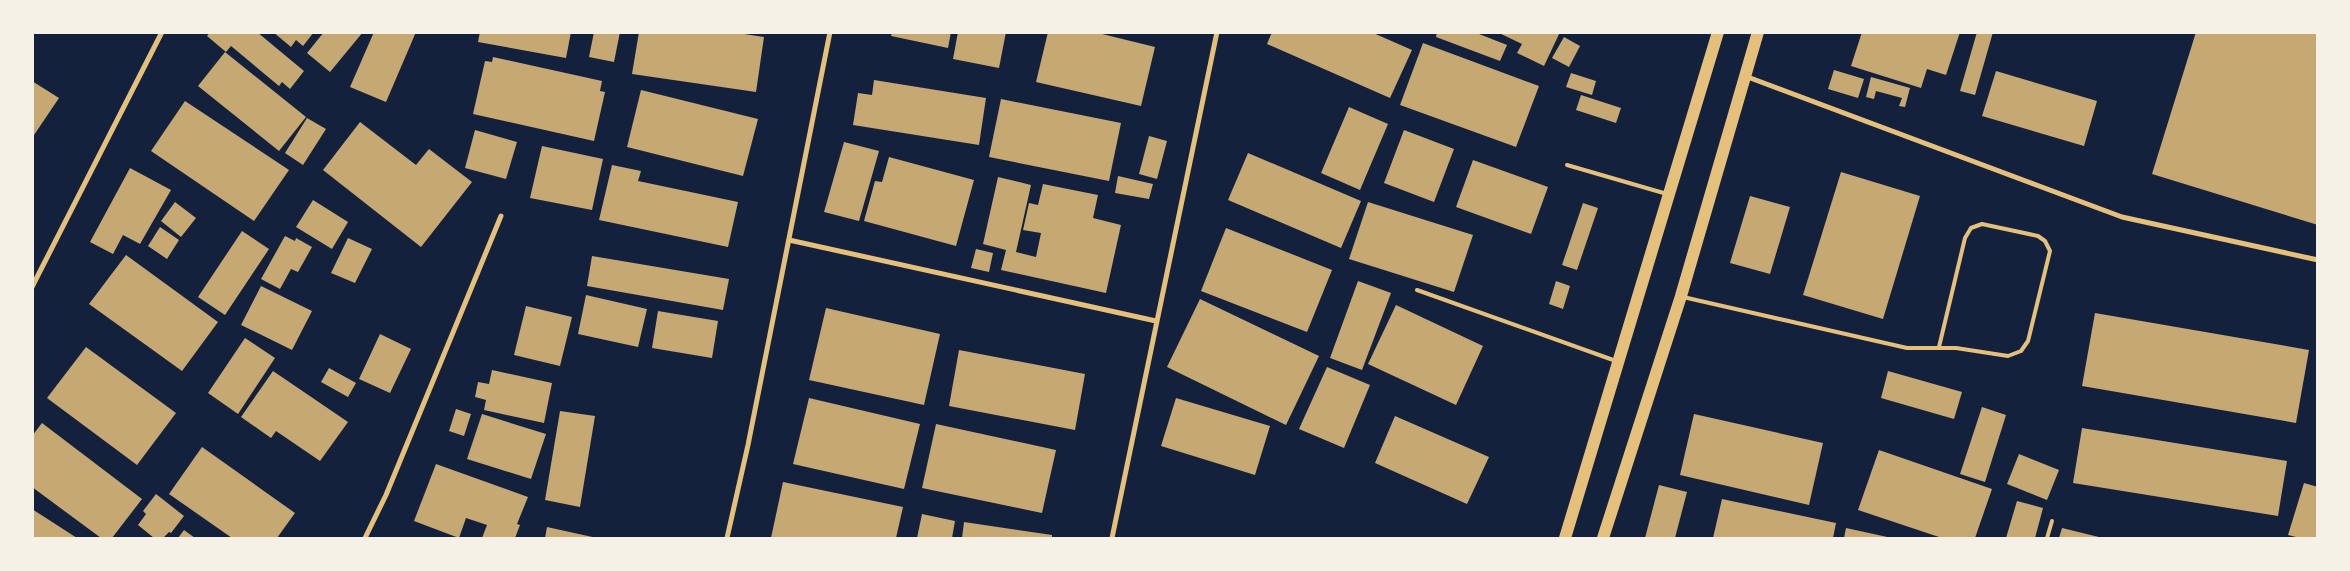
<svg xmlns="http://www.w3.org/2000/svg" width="2350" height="571" font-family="'Nunito Sans',sans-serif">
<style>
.building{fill:#c6a872}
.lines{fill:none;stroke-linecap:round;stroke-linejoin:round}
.service{stroke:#e5c07b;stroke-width:4}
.minor{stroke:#e5c07b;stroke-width:5}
.primary{stroke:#e5c07b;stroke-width:12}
</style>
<rect width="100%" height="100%" fill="#14213d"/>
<g class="building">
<polygon points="210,32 257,32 304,71 290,89 282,82 279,86 231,46 226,52 207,36"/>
<polygon points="273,32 314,32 303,46 296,40 291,47"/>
<polygon points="324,32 363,32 330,72 307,53"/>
<polygon points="374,32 416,32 386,102 350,87"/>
<polygon points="480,32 571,32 566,58 478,42"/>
<polygon points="594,32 620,32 614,62 589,57"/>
<polygon points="639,32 731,32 764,37 756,92 632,74"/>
<polygon points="892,32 951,32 948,48 891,36"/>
<polygon points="958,32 1006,32 999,68 953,59"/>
<polygon points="1048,32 1094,32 1155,47 1141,106 1036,82"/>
<polygon points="1272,32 1371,32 1412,50 1390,98 1267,44"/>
<polygon points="1437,32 1474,32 1507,45 1500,61 1436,37"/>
<polygon points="1497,32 1560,32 1544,66 1517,53 1522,44"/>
<polygon points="1862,32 1960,32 1946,75 1927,69 1921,88 1851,66"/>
<polygon points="1977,32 1993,32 1975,95 1960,91"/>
<polygon points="2196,32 2318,32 2318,225 2152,174"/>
<polygon points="1564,37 1580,46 1569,67 1552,58"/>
<polygon points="1423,43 1539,86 1516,147 1400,105"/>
<polygon points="225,52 306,117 279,151 198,86"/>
<polygon points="493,57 602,81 600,91 605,92 594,141 473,114 485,61 492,62"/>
<polygon points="1834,70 1864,79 1858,98 1828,89"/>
<polygon points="1996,71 2097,101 2084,146 1982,116"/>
<polygon points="1571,73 1596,81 1592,95 1566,87"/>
<polygon points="1871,77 1910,88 1905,107 1899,106 1902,98 1876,91 1874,99 1866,97"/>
<polygon points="874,80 986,98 979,145 853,125 858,93 872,95"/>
<polygon points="32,81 59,98 32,138"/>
<polygon points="641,90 758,119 743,176 627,147"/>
<polygon points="1581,95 1621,108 1616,123 1576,110"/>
<polygon points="1001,99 1121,123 1109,181 989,157"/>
<polygon points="185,101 289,170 254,221 151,151"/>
<polygon points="1349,107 1388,124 1360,190 1321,173"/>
<polygon points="307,118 326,129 303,165 285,153"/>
<polygon points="360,122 416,165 429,149 472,182 421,247 323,170"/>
<polygon points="475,130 517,142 506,179 465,168"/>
<polygon points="1404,130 1454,149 1434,202 1384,183"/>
<polygon points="1149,136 1167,141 1157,179 1139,174"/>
<polygon points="844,142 879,151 859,221 824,212"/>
<polygon points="542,146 603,159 592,210 530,198"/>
<polygon points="1248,153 1361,201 1341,248 1228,200"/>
<polygon points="889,157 974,180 956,246 864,221 875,181 882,182"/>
<polygon points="1473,160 1548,187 1531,234 1456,207"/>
<polygon points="612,165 641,171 638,181 738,202 728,247 599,220"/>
<polygon points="130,168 171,190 140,244 123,235 113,254 90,242"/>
<polygon points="1841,172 1920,196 1883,319 1803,295"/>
<polygon points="1118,176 1153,184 1149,199 1115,193"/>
<polygon points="998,177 1031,185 1016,252 1036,257 1041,233 1023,230 1029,203 1038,205 1043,184 1098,195 1093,218 1121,225 1106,293 1001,270 1006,250 983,244"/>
<polygon points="1750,196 1790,207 1770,274 1730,263"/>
<polygon points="313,200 348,222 332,249 296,227"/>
<polygon points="175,202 196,218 181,237 161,221"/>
<polygon points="1368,202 1473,235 1454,292 1349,259"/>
<polygon points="1583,203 1598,208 1577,270 1562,265"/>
<polygon points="160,227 179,240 167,259 148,246"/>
<polygon points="1226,228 1332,270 1307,332 1201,291"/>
<polygon points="242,231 269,249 225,315 198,297"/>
<polygon points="285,236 295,241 296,238 312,247 298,272 291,269 280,289 261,279"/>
<polygon points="348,238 372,249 355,283 331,273"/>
<polygon points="976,249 993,253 989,272 971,268"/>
<polygon points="126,255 218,322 182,371 89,304"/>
<polygon points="592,256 729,279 723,310 587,286"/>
<polygon points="1358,281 1391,293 1362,370 1330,358"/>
<polygon points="1556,281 1570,286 1563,309 1549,304"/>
<polygon points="261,286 312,311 292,350 241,325"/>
<polygon points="586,295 647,309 638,347 578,334"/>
<polygon points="1200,299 1319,356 1286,425 1167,367"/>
<polygon points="1396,305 1483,346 1456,405 1368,364"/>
<polygon points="526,306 572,317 560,366 514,355"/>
<polygon points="826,308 940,334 924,405 809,380"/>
<polygon points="658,311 718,321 712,358 652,348"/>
<polygon points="2095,313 2309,350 2296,423 2082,386"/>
<polygon points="380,334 411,349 390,393 359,379"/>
<polygon points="245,338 275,358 238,414 208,393"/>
<polygon points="86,347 176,413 137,465 47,398"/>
<polygon points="959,350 1085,374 1075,430 949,406"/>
<polygon points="1327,367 1370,385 1344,448 1299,429"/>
<polygon points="329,368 356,383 348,397 321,382"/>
<polygon points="492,370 552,383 544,423 484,410 486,400 475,397 478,382 489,384"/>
<polygon points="273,371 348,422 320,461 276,431 271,438 241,417"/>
<polygon points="1888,371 1962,392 1954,419 1881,398"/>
<polygon points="809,398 920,424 904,489 793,464"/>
<polygon points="1176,398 1270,426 1255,475 1161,446"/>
<polygon points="1982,407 2006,415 1985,482 1960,474"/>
<polygon points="456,409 471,414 464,436 449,431"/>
<polygon points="560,411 595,416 580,507 545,500"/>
<polygon points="482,414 546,434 531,479 467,459"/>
<polygon points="1694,414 1823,443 1809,505 1680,475"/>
<polygon points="1395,416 1489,457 1467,504 1375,463"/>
<polygon points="42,423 142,499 112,538 101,538 32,487 32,436"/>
<polygon points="936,424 1056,450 1042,513 922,488"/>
<polygon points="2082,428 2287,461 2278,516 2073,483"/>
<polygon points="202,447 295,513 277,538 232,538 169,494"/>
<polygon points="1879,450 1992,489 1975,538 1942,538 1858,510"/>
<polygon points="2019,454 2059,470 2047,500 2007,484"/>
<polygon points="436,464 528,497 517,524 520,525 515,538 482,538 487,525 466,518 459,538 414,521"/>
<polygon points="783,482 903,507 896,538 771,538"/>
<polygon points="2304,483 2318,487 2318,538 2300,538 2288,535"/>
<polygon points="1659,485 1687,492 1675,538 1645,538"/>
<polygon points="156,494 184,516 171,533 169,532 163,538 154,538 138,525 146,514 143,511"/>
<polygon points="1722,499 1836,523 1833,538 1713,538"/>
<polygon points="2017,501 2043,508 2035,538 2006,538"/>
<polygon points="32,509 77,538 32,538"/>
<polygon points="922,514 955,521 952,538 917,538"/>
<polygon points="964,522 1052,535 1052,538 962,538"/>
<polygon points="547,527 597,538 545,538"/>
<polygon points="1846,528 1892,538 1844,538"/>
<polygon points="2062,528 2103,538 2059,538"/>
<polygon points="184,530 195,538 178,538"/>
</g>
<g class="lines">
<g class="service">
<polyline points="1567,165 1667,194"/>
<polyline points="1417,290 1616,361"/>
<polyline points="1683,297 1907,348 1956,348 2008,356 2021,351 2028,341 2050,251 2045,241 2038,236 1982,224 1971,228 1965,238 1939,347"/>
<polyline points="2047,538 2052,521"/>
</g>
<g class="minor">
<polyline points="1745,76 2122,217 2318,260"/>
<polyline points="789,240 1156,321"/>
<polyline points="32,287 162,32"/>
<polyline points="365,538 386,495 501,216"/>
<polyline points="727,538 748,445 830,32"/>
<polyline points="1112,538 1217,32"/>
</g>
<g class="primary">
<polyline points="1565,538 1718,32"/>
<polyline points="1603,538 1681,296 1758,32"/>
</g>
</g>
<rect width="2350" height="571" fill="none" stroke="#f6f1e7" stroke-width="68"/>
</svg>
